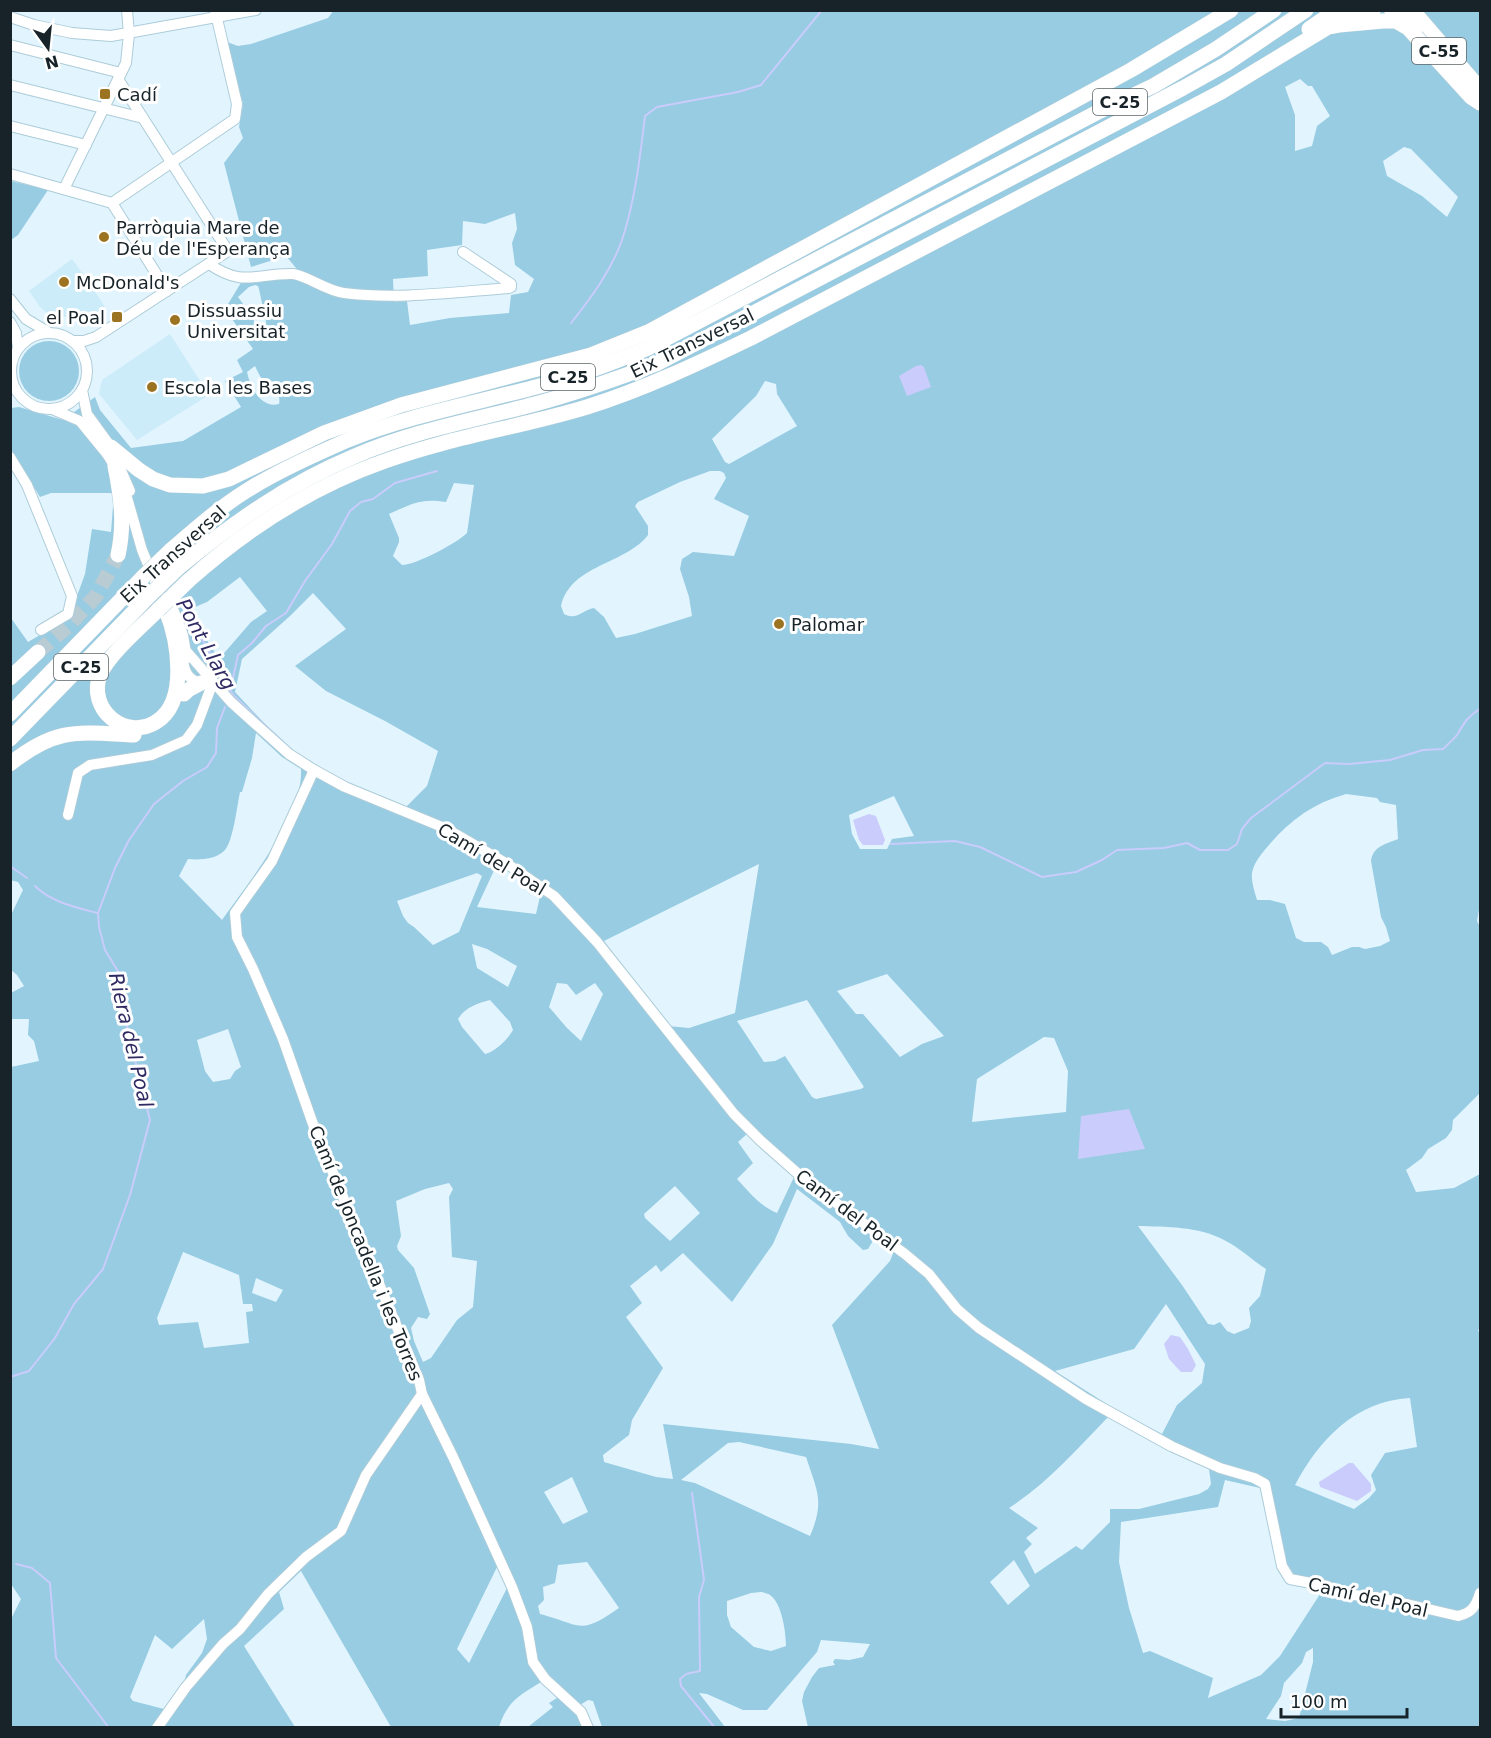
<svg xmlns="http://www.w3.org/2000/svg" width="1491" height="1738" font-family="'DejaVu Sans',sans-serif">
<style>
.built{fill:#ccecfa}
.green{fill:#97cce3;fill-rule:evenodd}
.water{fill:#caccfb}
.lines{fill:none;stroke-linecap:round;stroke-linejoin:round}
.stream{stroke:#caccfb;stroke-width:2}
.highway-tunnel{stroke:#b9cbd3;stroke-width:15;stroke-dasharray:15 8;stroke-linecap:butt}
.minor-casing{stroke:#acccd9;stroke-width:12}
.major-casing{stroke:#acccd9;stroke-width:15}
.highway-casing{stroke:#acccd9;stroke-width:16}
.minor{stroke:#fff;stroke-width:10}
.major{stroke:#fff;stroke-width:14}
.highway{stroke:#fff;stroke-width:15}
.highway-bridge-casing{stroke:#acccd9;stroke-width:16;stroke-linecap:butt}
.highway-bridge{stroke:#fff;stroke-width:15}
.poi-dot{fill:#9c7421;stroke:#fff;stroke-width:2}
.labels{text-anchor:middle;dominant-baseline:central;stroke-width:6;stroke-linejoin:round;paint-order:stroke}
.shield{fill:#fff;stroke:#5d6568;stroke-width:1.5}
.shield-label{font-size:16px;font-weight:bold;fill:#172328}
.poi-label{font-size:18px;fill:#172328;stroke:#fff;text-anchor:start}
.street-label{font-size:18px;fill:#172328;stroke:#fff}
.water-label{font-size:20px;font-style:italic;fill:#2f2b62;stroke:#fff}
</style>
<rect width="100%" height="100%" fill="#e2f5fe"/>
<g class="built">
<polygon points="72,259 90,284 107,310 80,320 47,313 40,307 29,291"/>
<polygon points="170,334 209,395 137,440 99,394 102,380"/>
</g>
<g class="green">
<path d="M334 10 1480 11V904L1477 921 1480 927V1093L1453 1120 1452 1130 1446 1138 1428 1149 1422 1158 1406 1170 1416 1192 1454 1188 1480 1174V1328L1478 1330 1480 1336V1727H808L802 1701 804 1692 812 1677 819 1668 835 1665 833 1662 835 1659 849 1660 863 1657 870 1644 821 1640 817 1652 767 1710H743L707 1694 699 1693 725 1727H602L593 1701 588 1700 580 1705 593 1727H528L553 1707 549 1703 557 1698 543 1681C521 1694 507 1701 499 1727H391L301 1571 279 1592 284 1609 244 1646 295 1727H11V1619L21 1599 11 1584V1067L39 1061 34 1041 28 1035 29 1019H11V993L24 986 17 975 10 969 11 915 23 890 18 882 10 880 11 618 28 642 69 618 85 574 92 529 111 532 114 493H51L40 497 11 449V408L19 407 63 420 95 397 100 410 131 448 183 441 241 407 225 381 243 372 237 360 253 349 225 309 242 281 294 276 296 268 286 256 251 267 224 163 243 138 239 127 243 104 227 42 238 46 251 44 328 18ZM1300 79 1308 86H1312L1330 116 1317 126 1312 146 1295 151V115L1285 87ZM1404 147 1411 149 1458 197 1447 217 1422 196 1387 176 1383 161ZM515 213 517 229 512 243 515 265 534 279 528 292 511 295 509 313 450 318 410 325 407 301 394 302 393 279 428 276 427 250 462 245 463 221 485 224ZM255 285 258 286 259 289 266 322 265 333 260 336 252 316 238 297 249 287ZM255 366C257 370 259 375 262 379 270 387 282 392 279 404 261 409 250 387 247 372ZM765 381 776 384 777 394 797 426 729 464 725 462 712 439 756 396ZM710 471H720L724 473 726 478 714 499 749 516 734 556 693 552 682 559 680 569 689 597 692 616 635 634 616 638 604 617 594 608C582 610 577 621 564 614L561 606C571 564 625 565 648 535V526L635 506 638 502 680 482ZM454 483 474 485 467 533C457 543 416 565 402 565L393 556 399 542V538L389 514C412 504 420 498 446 502ZM240 577 267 611 251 622 219 659 188 610 207 602ZM313 593 346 629 295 666 326 691 385 721 438 751 427 786 405 808 332 777 293 750 265 724 235 692 242 659 290 616ZM256 733 282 757 301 769C304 815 248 883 222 920L179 876 188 859C199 860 214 860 224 851 233 843 237 806 240 792H242L252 758ZM1346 794 1377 798 1380 802 1396 805 1398 839C1386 844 1373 846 1371 861L1381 917 1386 927 1390 941 1380 946 1365 949 1359 947H1352L1332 955 1328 947 1321 942H1304L1296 938 1285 904 1270 900H1257C1255 892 1251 882 1252 873 1254 862 1262 853 1269 845 1290 820 1314 803 1346 794ZM894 796 914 836 892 839 887 849H860L852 834 849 815ZM497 864 541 892 536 914 477 907ZM759 864 735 1013 689 1028 668 1026 604 941ZM477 873 482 876 459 932 433 945 414 927 408 923 403 916 397 901ZM472 944 487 949 517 966 508 987 477 968ZM887 974 944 1036 922 1044 900 1057 863 1014H856L837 991ZM557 983 567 984 576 995 595 983 603 994 581 1041 567 1028 549 1007ZM490 1000 510 1022 513 1030C508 1039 496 1051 485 1054L462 1027 458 1019C464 1008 478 1003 490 1000ZM807 1000 864 1087 861 1089 816 1099 812 1097 785 1056 775 1061 764 1062 737 1021ZM228 1029 241 1067 235 1071 230 1079 213 1082 205 1071 197 1040ZM1044 1037 1054 1038 1068 1071 1066 1112 972 1122 977 1079ZM748 1133 794 1177 777 1213C760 1206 749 1192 737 1179L753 1163 738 1142ZM449 1183 453 1189 449 1197 452 1257 477 1261 473 1307 457 1320 431 1358 423 1362 414 1341 411 1328 418 1317 427 1319 430 1314 414 1268 398 1250 397 1246 401 1236 396 1201 425 1189ZM675 1186 700 1213 670 1241 645 1218 644 1214ZM797 1189 840 1222 848 1236 863 1250 868 1249 874 1239 894 1251 890 1261 832 1325 879 1449 851 1444 663 1424 673 1479 656 1477 604 1462 603 1455 629 1435 632 1420 663 1368 626 1317 642 1303 630 1286 656 1265 661 1272 683 1253 732 1302 773 1244ZM1138 1226C1166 1227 1198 1226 1224 1240 1239 1247 1252 1260 1266 1269L1260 1296 1249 1308 1251 1321 1249 1328 1234 1334 1227 1331 1220 1322 1214 1325 1208 1324 1182 1285ZM183 1252 239 1275 243 1304H252L253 1311 246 1312 249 1343 204 1348 198 1322 159 1325 157 1318ZM256 1278 283 1290 276 1302 252 1293ZM1166 1304 1205 1364 1202 1383 1177 1405 1162 1434 1113 1408 1055 1371 1134 1349ZM1410 1398 1417 1447 1385 1453 1371 1475 1376 1490 1369 1498 1354 1509 1295 1485C1319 1440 1355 1401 1410 1398ZM1109 1416 1209 1469 1211 1484 1208 1489 1199 1494 1139 1509H1110V1522L1082 1550 1076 1546 1035 1574 1024 1552 1032 1544 1026 1538 1038 1528 1009 1508C1048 1483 1077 1449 1109 1416ZM739 1442 806 1457C817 1491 825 1501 810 1536L695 1483 681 1480 728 1443ZM572 1477 588 1512 563 1524 544 1492ZM1225 1480 1260 1488 1276 1559 1287 1584 1322 1591 1280 1656 1261 1675 1208 1698 1213 1678 1150 1651 1143 1653 1129 1608 1119 1562 1121 1522 1218 1507ZM1014 1560 1030 1586 1008 1605 990 1582ZM587 1562 619 1608C579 1636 582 1625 540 1614L538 1606 544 1600 543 1587 555 1583 558 1565ZM497 1567 507 1588 469 1663 457 1649ZM761 1592C762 1592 770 1594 770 1595 782 1603 786 1633 786 1646L771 1651 754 1647 731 1627 727 1615V1601L751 1593ZM204 1619 207 1639 202 1653 186 1675 184 1683 164 1709 133 1701 130 1697 155 1635 172 1649ZM1313 1648V1662L1299 1718 1285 1721 1266 1719 1281 1696 1284 1683 1302 1663 1306 1652Z"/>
<polygon points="11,181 48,190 18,235 11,240"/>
<circle cx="49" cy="371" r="30"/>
</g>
<g class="water">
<polygon points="921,365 924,367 931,387 907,396 899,376 916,366"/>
<polygon points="869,814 876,816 885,840 883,845 863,845 859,840 853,820"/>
<polygon points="1129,1109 1145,1149 1078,1159 1081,1116"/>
<polygon points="1171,1335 1180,1337 1188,1349 1196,1365 1192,1372 1181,1372 1169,1359 1164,1344"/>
<polygon points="1349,1463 1353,1463 1371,1484 1371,1491 1357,1501 1320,1487 1319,1482"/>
</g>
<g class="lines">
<g class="stream">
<path d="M571 323C591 298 611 271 622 240 635 201 640 157 645 116L657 107 738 92 761 85 822 10"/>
<polyline points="180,599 233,695 284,743"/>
<polyline points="231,687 238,655 252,643 266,626 286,613 305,581 332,544 350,511 361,502 373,499 395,483 437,471"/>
<path d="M891 844 955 841 980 847 1042 877 1076 872 1102 860 1117 850 1164 848 1187 843 1200 850H1228L1237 844 1242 829 1251 818 1325 763 1349 764 1390 760 1423 750 1443 749C1447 745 1453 740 1457 735 1464 723 1468 716 1480 709"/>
<polyline points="10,866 27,878"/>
<path d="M35 886C51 902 75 907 97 913"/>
<polyline points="10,1377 29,1371 55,1338 74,1304 103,1269 130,1195 150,1120 128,1032 119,973 105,950 99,927 98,913 115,868 129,840 154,804 183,781 207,767 216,753 217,728 225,707"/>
<polyline points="692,1493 704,1580 699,1597 700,1671 686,1674 680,1679 681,1686 715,1728"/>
<polyline points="16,1564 32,1568 50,1583 56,1658 109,1728"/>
</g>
<polyline class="highway-tunnel" points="38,652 69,625 96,596 118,555"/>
<defs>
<g id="minor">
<polyline points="10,17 34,25 72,33 111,36 256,10"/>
<polyline points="10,45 121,73"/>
<polyline points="10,85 143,118"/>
<polyline points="10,126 86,145"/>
<polyline points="10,174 112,203 167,291"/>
<polyline points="64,189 126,63 129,34 127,10"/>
<polyline points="112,203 235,119 237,104 215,10"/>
<path d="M209 264C244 288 256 273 293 274 306 275 326 291 344 293 398 300 454 292 509 288L511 287V284L463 252"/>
<polyline points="10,299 26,319 48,332"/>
<polyline points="10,322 16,333 18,348"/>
<circle cx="49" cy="371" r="38"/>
<polyline points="74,341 84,341 96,337 228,251 118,79"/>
<polyline points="82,390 87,414 111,447 130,491"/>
<polyline points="52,409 80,421 107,454 118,472"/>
<polyline points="10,457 27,485 72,596 68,614 41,630"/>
<polyline points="124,487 142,550 159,591"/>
<polyline points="169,598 183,635 187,658"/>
<path d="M187 652 231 702 289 754 314 770 345 787 447 829 509 865 554 896 597 942 734 1114 761 1141 804 1179 905 1254 929 1274 957 1309 979 1328 1086 1399 1171 1446 1220 1468 1254 1478 1265 1484 1282 1566 1290 1579 1327 1586 1344 1594 1381 1598 1458 1616C1472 1613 1476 1606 1480 1593"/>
<path d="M183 659C184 673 190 683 205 683"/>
<polyline points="314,770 272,861 235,913 237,937 253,969 283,1039 314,1127 419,1380 422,1394 453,1457 512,1587 527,1627 533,1662 545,1679 581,1712 588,1728"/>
<polyline points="68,815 78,773 90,765 152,755 186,740 197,725 210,690 214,684"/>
<polyline points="157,1728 186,1687 223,1644 240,1629 268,1594 306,1557 341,1531 366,1475 422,1394"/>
</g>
<g id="major">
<polyline points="1334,10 1356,14 1374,10"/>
<polyline points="1391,10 1399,13 1416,28"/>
<polyline points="1413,10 1480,88"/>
</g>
<g id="highway">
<polyline points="1309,29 1335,11"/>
<polyline points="111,447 139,470 153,479 170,485 203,486 229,479 324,433 401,405 591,355 648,332 807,246 1131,70 1231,10"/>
<path d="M115 466C121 496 125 524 118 555"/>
<path d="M171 550C195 529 219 508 246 491 278 471 314 455 348 440 407 416 471 404 532 388 572 378 610 364 648 348L1096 113 1153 86 1216 49 1274 10"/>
<path d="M178 568C234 522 288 484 355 456 412 431 475 420 535 404 576 393 616 379 656 364L1183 88 1226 64 1306 10"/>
<path d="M188 581C246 529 311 487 385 461 451 437 521 427 587 407 644 389 697 364 751 338L1221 92 1328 27 1339 25 1383 21H1396L1408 28 1471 97 1480 103"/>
<path d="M158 610C142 626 108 655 100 675 87 709 125 741 156 722 189 702 178 640 166 610"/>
<polyline points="10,678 38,652"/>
<polyline points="184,694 188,690 201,683"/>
<polyline points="10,714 143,577"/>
<polyline points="10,739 151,594"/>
<path d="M10 764C56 727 78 732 134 735"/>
</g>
</defs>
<use href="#minor" class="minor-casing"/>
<use href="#major" class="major-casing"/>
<use href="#highway" class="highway-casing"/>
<use href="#minor" class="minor"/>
<use href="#major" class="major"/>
<use href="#highway" class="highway"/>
<defs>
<g id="highway-bridge">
<polyline points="143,577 171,550"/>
<polyline points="151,594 178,568"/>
<polyline points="158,610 188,581"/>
</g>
</defs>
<use href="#highway-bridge" class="highway-bridge-casing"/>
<use href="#highway-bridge" class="highway-bridge"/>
</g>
<g class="poi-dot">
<rect x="99" y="88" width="12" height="12" rx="3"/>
<circle cx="104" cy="237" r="6"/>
<circle cx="64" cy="282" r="6"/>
<rect x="111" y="311" width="12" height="12" rx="3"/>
<circle cx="175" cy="320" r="6"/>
<circle cx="152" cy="387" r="6"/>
<circle cx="779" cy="624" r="6"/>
</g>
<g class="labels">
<g class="shield">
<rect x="1412" y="38" width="54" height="26" rx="4.5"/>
<rect x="1093" y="89" width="54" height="26" rx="4.5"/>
<rect x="541" y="364" width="54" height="26" rx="4.5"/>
<rect x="54" y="654" width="54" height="26" rx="4.5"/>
</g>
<g class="shield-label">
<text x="1439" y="51">C-55</text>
<text x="1120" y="102">C-25</text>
<text x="568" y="377">C-25</text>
<text x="81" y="667">C-25</text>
</g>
<g class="poi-label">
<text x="117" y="94">Cadí</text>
<text x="116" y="227">Parròquia Mare de<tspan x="116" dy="21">Déu de l'Esperança</tspan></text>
<text x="76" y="282">McDonald's</text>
<text x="187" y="310">Dissuassiu<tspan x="187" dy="21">Universitat</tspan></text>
<text x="105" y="317" text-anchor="end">el Poal</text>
<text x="164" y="387">Escola les Bases</text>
<text x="791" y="624">Palomar</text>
</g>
<g class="street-label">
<text transform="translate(692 343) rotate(-26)">Eix Transversal</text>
<text transform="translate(173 554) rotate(-42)">Eix Transversal</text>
<text transform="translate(492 859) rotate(31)">Camí del Poal</text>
<text transform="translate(847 1210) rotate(37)">Camí del Poal</text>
<text transform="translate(366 1253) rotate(68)">Camí de Joncadella i les Torres</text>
<text transform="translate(1368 1597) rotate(13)">Camí del Poal</text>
</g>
<g class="water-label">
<text transform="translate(206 644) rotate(61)">Pont Llarg</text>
<text transform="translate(131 1040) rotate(77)">Riera del Poal</text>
</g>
</g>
<rect width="1491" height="1738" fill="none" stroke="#172328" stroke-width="24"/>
<g transform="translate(48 48) rotate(165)" stroke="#ffffff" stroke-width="4.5" paint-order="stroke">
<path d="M0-4.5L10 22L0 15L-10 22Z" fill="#172328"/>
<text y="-9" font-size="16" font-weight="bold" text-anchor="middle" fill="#172328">N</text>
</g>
<path d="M1281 1708v9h126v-9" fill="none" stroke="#172328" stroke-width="3"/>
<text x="1290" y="1708" font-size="18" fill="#172328" stroke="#ffffff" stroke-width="4.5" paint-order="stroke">100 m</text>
</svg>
